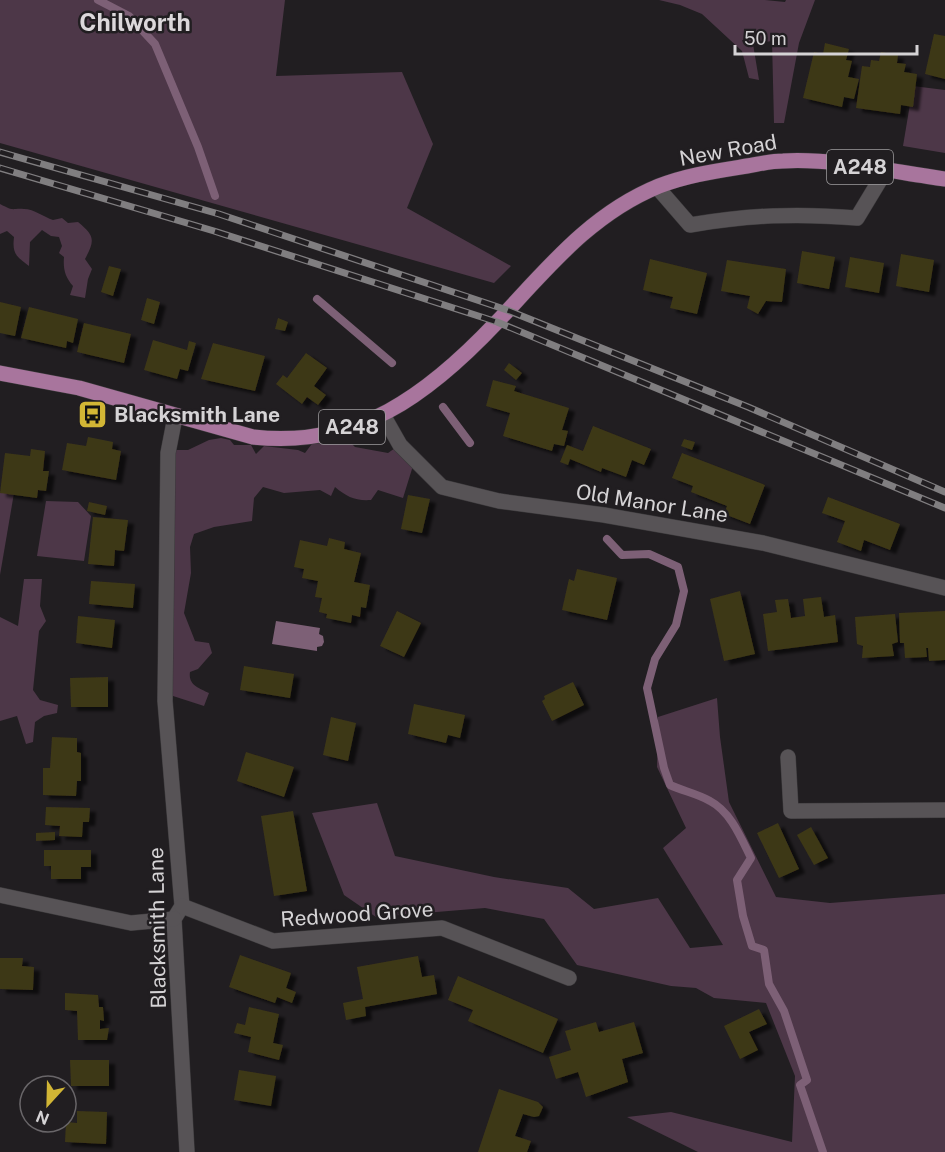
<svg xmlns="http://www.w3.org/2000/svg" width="945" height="1152" font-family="'Public Sans',sans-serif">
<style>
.green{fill:#4d3748}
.water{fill:#7d6076}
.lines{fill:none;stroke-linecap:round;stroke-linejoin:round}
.stream{stroke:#7d6076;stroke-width:8}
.building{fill:#3e3717;filter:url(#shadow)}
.minor-casing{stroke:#3b393b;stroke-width:16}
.major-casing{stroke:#3b393b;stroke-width:16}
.minor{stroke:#575356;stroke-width:15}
.major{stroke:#a8759d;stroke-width:15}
.rail-casing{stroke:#807e80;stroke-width:7}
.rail{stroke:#211e21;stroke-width:4.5;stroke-dasharray:14;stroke-linecap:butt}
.labels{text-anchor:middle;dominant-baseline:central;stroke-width:5;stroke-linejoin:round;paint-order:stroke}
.shield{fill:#211e21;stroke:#9f9d9f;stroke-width:1.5}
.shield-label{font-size:20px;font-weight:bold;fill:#d5d3d5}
.street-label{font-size:21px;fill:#d5d3d5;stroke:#211e21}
.poi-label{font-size:21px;font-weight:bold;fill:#d5d3d5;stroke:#211e21;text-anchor:start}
.quarter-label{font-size:24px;font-weight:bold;fill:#dcd8db;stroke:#211e21}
</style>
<defs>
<filter id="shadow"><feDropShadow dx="6" dy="4" stdDeviation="1.5" flood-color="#0009"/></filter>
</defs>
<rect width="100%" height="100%" fill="#211e21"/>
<g class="green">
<polygon points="0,0 285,0 276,76 402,72 433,144 407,208 511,266 494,283 0,143"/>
<polygon points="659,0 765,0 785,2 786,0 815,0 799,43 784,123 774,123 772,41 753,44 759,80 749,78 742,51 702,14 680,5"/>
<polygon points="913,86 945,90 945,153 903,146"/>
<path d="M0 204C15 212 11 208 24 209 34 209 44 217 53 220L62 218 68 223 78 222C95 236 95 240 85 259L92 269 88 279 85 298 70 295 73 286C65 277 63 269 64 257L59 253 62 246 59 237 51 236 42 230 30 242 29 266C16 256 12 254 14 237L7 231 0 234Z"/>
<path d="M221 438 230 440 234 445H251L256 454 264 446 298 450 305 453 314 441 337 439 350 442 355 447 388 453 398 446 416 456 403 498 378 490 371 500C355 501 347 497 335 487L331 496 320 490 284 493 263 487 254 498 252 521 214 527 194 534 190 547 191 573 184 613 195 641 209 643 212 653 198 669 190 672C188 685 199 688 209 693L204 706 173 696 162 652 175 475V450H188L209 440Z"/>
<polygon points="0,493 14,493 0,575"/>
<polygon points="46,501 78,502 91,516 84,561 37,556"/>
<polygon points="24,579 42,579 40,606 46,621 39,631 33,690 40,700 58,705 57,713 44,716 35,722 33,742 26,744 17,716 0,721 0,617 18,626"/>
<polygon points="717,698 720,737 729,802 776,897 830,903 945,894 945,1152 698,1152 627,1117 671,1112 792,1142 795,1076 766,1003 714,998 696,988 671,986 577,965 544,919 485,908 376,917 344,895 312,813 377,803 395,856 494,877 568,888 594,909 658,898 690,948 723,945 663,848 686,828 657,767 658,717"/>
</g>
<polygon class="water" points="276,621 320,628 319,634 323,636 324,642 322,646 317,647 317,651 272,644"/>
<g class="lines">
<g class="stream">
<polyline points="98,0 129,16 155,44 198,147 215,196"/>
<polyline points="317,299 392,363"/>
<polyline points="443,407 470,443"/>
<path d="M607 539 622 555 649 554 678 567 684 591 676 625 655 659 647 688 664 768 670 785C683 791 698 794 710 801 731 812 741 838 751 858L737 880 743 916 752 946 764 950 769 984 784 1011 807 1080 800 1085 823 1152"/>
</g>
</g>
<g class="building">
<polygon points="934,34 945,36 945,79 925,74"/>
<polygon points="825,43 849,49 846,60 852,61 848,77 859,79 854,99 844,97 842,107 803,98 814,52 823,54"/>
<polygon points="881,52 898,55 897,63 906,64 904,72 917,74 913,107 901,105 900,114 856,108 862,66 870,67 871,60 879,61"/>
<polygon points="802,251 835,257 829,289 797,283"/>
<polygon points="901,254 934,260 929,292 896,286"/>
<polygon points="850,257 884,263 879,293 845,287"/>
<polygon points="650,259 707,273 697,314 670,308 673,297 643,290"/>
<polygon points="727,260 786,269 782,302 766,301 758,314 747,308 750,296 721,291"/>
<polygon points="109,266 121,269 113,296 101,292"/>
<polygon points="147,298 160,302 154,324 141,320"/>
<polygon points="0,302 21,307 15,336 0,333"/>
<polygon points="29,307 78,319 73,343 67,341 66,348 21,338"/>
<polygon points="278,318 288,322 285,331 275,329"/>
<polygon points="84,323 131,334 124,363 77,352"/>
<polygon points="153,340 187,350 189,341 196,343 188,371 180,369 177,379 144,370"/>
<polygon points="213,343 265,356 255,391 201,379"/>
<polygon points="306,353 327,368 314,386 326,395 318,405 307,397 302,404 276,384 283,375 287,378"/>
<polygon points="509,363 522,373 516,380 504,370"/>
<polygon points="493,380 516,386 514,391 569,408 562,430 568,431 564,446 554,444 552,451 503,436 510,413 486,406"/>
<polygon points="593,426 651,449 644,465 632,460 626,477 602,468 601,472 570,459 568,465 560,462 567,445 583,451"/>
<polygon points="88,437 113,442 112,449 121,451 116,480 62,470 67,443 86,446"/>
<polygon points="684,439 695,442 692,450 681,446"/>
<polygon points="31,449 45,451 43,471 49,471 46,491 38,490 37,498 0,493 5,453 30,456"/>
<polygon points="682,453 765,485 750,524 724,514 727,506 691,492 693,486 672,478"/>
<polygon points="408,495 430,499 422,533 401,529"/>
<polygon points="828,497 900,524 890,550 864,540 861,551 837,542 845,521 822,513"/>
<polygon points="89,502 107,506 105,515 87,511"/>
<polygon points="93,517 128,520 124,551 115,550 114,566 88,564"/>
<polygon points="329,538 345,542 344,549 361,553 354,582 370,585 366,608 361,607 360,617 352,615 351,623 326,618 327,614 319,612 322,598 315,597 318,581 302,578 304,569 294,567 300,540 327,546"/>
<polygon points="577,569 617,578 607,620 562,610 569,579 574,581"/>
<polygon points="91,581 135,584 133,608 89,604"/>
<polygon points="740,591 755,654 724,661 710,599"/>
<polygon points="821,597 824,617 835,615 838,642 768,651 763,614 777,612 775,600 788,599 791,618 805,616 803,599"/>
<polygon points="397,611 421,623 404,657 380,646"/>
<polygon points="945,611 945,660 929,661 928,648 926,648 927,657 905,658 904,643 900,643 899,613"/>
<polygon points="895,614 898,642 892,644 894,656 862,658 863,646 857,644 855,617"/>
<polygon points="78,616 115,620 112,648 76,643"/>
<polygon points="244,666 294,674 290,698 240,690"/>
<polygon points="108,677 108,707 71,707 70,678"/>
<polygon points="573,682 584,705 552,721 542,701 545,699 544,696"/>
<polygon points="414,704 465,715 460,738 448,735 446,743 408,734"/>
<polygon points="331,717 356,723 348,761 323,755"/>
<polygon points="52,737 77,738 77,752 81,753 81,781 77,781 76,796 43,795 43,768 50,768"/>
<polygon points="246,752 294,767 284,797 237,781"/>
<polygon points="46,807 90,808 89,822 83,822 82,837 59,836 60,826 45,825"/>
<polygon points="293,811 307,891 274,896 261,816"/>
<polygon points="778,823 799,869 779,878 757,833"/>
<polygon points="811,827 828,858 814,865 797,835"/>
<polygon points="55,832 55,840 36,841 36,833"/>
<polygon points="44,850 91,850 91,867 81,867 81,879 51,879 51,866 44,866"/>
<polygon points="240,955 291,973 286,988 296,992 292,1003 277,997 275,1003 229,987"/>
<polygon points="418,956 422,977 434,975 437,994 365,1007 366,1016 346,1020 343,1003 363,999 357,967"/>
<polygon points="0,958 23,958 22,966 34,967 33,990 0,989"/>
<polygon points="458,976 558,1019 543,1053 468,1021 473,1010 448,1000"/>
<polygon points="65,993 98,995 99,1007 103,1007 104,1021 100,1020 100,1029 109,1028 107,1040 78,1040 77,1011 65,1010"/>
<polygon points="249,1007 279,1014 273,1043 283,1045 279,1060 248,1052 251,1037 234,1033 237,1023 245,1025"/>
<polygon points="759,1009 767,1024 749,1032 758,1050 740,1059 724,1026"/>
<polygon points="596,1022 599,1032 634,1022 643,1053 622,1059 628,1082 586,1097 578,1072 556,1079 549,1057 571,1050 565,1031"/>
<polygon points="70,1060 109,1060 109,1086 71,1086"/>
<polygon points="239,1070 276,1076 271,1106 234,1100"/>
<polygon points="499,1089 538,1102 543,1107 539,1116 534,1117 523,1114 515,1136 531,1141 527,1152 478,1152"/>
<polygon points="77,1111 107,1112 106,1144 65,1142 66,1122 77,1123"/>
</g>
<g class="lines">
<defs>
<g id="minor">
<path d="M657 187 690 225C749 215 797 213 857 218L886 170"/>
<polyline points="383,415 400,445 442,487 499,501 604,515 763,543 945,588"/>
<polyline points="175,417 168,453 165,701 182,906 174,919 187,1152"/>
<polyline points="788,757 791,811 945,810"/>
<polyline points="0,895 131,923 174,919"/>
<polyline points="182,906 273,941 442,928 569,978"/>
</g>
<path id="major" d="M0 373 79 388 253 437C357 449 429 394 497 322 546 270 590 214 659 186 687 175 716 171 747 166 759 164 771 161 783 161 834 158 894 172 945 179"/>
</defs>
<use href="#minor" class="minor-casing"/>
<use href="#major" class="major-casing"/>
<use href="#minor" class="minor"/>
<use href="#major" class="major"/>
<defs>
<g id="rail">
<polyline points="0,152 219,214 507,310 748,407 945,492"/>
<polyline points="0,168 214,231 497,322 945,508"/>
</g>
</defs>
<use href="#rail" class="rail-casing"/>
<use href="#rail" class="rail"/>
</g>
<defs>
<symbol id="bus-square" viewBox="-11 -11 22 22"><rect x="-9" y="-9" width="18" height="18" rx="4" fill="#d2b635" stroke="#211e21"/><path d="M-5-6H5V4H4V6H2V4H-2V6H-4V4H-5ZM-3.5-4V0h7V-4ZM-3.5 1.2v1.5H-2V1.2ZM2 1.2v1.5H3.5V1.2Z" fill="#111"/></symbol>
</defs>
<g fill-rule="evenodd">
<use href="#bus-square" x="76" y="398" width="33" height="33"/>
</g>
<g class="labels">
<g class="shield">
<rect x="827" y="150" width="66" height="34" rx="4.5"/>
<rect x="319" y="410" width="66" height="34" rx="4.5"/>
</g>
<g class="shield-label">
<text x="860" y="167">A248</text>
<text x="352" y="427">A248</text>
</g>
<g class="street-label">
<text transform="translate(728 150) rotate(-10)">New Road</text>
<text transform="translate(652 503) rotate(9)">Old Manor Lane</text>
<text transform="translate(357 914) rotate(-4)">Redwood Grove</text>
<text transform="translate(157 928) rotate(-91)">Blacksmith Lane</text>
</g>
<g class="poi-label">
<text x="114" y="414">Blacksmith Lane</text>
</g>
<g class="quarter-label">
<text x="135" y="22">Chilworth</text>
</g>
</g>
<g transform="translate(48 1104) rotate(202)"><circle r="28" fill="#211e21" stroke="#696669" stroke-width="1.5"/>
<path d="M0-4.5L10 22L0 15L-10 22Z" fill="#d2b635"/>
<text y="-9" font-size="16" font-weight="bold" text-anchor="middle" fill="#d5d3d5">N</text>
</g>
<path d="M735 45v9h182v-9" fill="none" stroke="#d5d3d5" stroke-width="3"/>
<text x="744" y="45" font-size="18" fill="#d5d3d5" stroke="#211e21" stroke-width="4.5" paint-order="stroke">50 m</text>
</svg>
